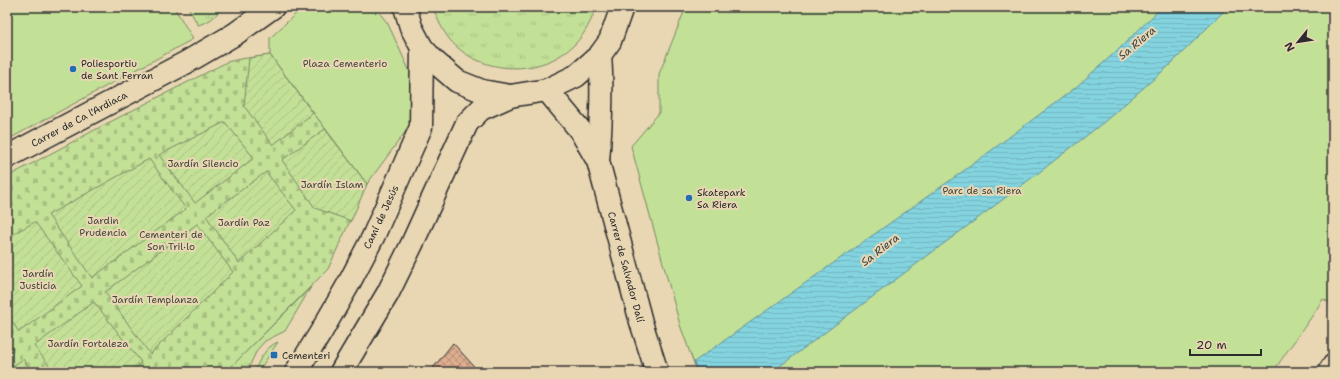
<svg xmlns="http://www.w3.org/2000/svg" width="1340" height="379" font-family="'Shantell Sans',sans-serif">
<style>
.grass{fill:url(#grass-tufts);stroke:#778661}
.cemetery{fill:url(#cemetery-stones);stroke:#778661}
.park{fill:#c3e097;stroke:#778661}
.garden{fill:url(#garden-furrows);stroke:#778661}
.water{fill:url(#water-rules);stroke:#609098}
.building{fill:url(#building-cross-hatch);stroke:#2b2b2b}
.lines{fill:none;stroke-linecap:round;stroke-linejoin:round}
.street-casing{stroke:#2b2b2b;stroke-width:25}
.secondary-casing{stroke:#2b2b2b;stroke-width:25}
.street{stroke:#e9d7b4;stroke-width:22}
.secondary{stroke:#e9d7b4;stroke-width:22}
.poi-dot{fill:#1f6fb2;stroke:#e9d7b4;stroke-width:1.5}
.labels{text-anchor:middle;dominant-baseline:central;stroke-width:4;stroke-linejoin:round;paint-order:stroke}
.poi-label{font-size:10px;fill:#2b2b2b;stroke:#e9d7b4;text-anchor:start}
.park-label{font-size:10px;fill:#42463b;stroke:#e9d7b4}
.street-label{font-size:10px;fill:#2b2b2b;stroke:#e9d7b4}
.water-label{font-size:11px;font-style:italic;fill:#384446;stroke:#e9d7b4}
</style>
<defs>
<pattern id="grass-tufts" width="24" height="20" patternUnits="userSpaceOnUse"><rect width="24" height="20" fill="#c3e097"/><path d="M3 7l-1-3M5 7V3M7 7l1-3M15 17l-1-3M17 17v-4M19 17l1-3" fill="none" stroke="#a8c082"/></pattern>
<pattern id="cemetery-stones" width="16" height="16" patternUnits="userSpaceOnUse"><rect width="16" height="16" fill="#c3e097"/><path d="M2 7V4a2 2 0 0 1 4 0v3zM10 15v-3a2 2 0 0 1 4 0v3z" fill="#a8c082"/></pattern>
<pattern id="garden-furrows" width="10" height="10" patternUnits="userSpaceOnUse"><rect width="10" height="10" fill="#c3e097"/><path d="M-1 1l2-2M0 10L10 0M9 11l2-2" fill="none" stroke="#a8c082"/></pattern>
<pattern id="water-rules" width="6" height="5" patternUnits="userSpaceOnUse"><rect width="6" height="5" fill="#84d4e0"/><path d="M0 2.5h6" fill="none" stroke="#72b6c0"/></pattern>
<pattern id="building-cross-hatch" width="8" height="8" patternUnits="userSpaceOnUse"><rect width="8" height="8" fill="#deae8f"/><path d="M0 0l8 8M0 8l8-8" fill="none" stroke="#b48e75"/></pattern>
</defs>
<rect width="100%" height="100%" fill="#e9d7b4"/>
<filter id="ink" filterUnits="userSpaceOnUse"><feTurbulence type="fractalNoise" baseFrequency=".025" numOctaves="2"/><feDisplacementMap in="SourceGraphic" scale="8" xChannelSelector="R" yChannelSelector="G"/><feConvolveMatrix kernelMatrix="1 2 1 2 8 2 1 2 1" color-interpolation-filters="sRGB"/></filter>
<g filter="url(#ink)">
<g class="grass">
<path d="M188 7H222C216 17 209 22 198 25Z"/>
<path d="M433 7H597C591 20 586 33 575 44 542 77 481 76 450 40 442 30 437 18 433 7Z"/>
<polygon points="311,287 285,331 265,341 257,350 248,369 245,372 226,372"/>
<path d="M278 342 258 372H254C259 361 265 347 278 342Z"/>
</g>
<polygon class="cemetery" points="270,55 367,184 328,269 226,372 7,372 7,177 104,125 227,62 240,59"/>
<g class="park">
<polygon points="7,7 174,7 193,39 7,140"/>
<polygon points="303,7 375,7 388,24 410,72 411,124 367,184 270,55 270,38"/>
<path d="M686 7H1333V298L1330 303 1323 299C1308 324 1289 347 1273 372H697L680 325 631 146 659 113V74Z"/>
</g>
<g class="garden">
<polygon points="270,55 313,113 273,145 244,106 249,58"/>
<polygon points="225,122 254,158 195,203 159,155"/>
<polygon points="325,129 367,184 351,221 315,208 282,160"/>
<polygon points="149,159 186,209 92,278 48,215"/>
<polygon points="266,172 296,210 239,263 206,216"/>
<polygon points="35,222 82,286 19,332 7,314 7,237"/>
<polygon points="197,224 233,272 150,354 105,292"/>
<polygon points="94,302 141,362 131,372 54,372 34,346"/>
<polygon points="23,359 32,372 7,372 7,370"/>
</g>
<polygon class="water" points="1162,7 1228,7 1171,64 1104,122 1037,174 772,372 697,372 694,362 969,167 1075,88 1119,49"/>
<polygon class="building" points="453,343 479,372 430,372"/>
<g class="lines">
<defs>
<g id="street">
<polyline points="7,157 187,62 235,34 273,7"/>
<polyline points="1329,372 1333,366"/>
</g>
<g id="secondary">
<polyline points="405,7 411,27 422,48 435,62 457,81 482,91 510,96 547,90 576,76 600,55 610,41 622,7"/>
<polyline points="547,90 580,130 598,161 641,322 657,372"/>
<path d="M598 161C601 126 603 91 600 55"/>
<polyline points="296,372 321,332 348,285 373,237 421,127 422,48"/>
<polyline points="341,372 388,293 412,244 467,123 481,109 510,96"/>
</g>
</defs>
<use href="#street" class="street-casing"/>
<use href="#secondary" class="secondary-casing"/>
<use href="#street" class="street"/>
<use href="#secondary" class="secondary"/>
</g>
</g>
<g class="poi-dot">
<circle cx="73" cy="69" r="4"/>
<circle cx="689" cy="198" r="4"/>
<rect x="270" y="351" width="8" height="8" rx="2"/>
</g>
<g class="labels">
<g class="poi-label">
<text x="81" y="63">Poliesportiu<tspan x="81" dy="12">de Sant Ferran</tspan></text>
<text x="697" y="192">Skatepark<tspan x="697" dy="12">Sa Riera</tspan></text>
<text x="282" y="355">Cementeri</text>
</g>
<g class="park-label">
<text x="345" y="63">Plaza Cementerio</text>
<text x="203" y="163">Jardín Silencio</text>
<text x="332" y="184">Jardín Islam</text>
<text x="982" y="190">Parc de sa Riera</text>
<text x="103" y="220">Jardin<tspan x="103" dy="12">Prudencia</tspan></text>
<text x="244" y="222">Jardín Paz</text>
<text x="171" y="234">Cementeri de<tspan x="171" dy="12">Son Tril·lo</tspan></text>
<text x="38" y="273">Jardín<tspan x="38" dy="12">Justicia</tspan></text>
<text x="155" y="299">Jardín Templanza</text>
<text x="88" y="343">Jardín Fortaleza</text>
</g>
<g class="street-label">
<text transform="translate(79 119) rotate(-28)">Carrer de Ca l'Ardiaca</text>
<text transform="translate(381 217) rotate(-65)">Camí de Jesús</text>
<text transform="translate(626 267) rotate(75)">Carrer de Salvador Dalí</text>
</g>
<g class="water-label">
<text transform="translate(1137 43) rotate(-40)">Sa Riera</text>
<text transform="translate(880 250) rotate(-38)">Sa Riera</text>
</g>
</g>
<rect width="1340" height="379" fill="none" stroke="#e9d7b4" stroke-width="24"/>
<rect x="12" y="12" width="1316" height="355" fill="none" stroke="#2b2b2b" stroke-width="1.5" filter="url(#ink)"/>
<g transform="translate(1298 42) rotate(240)" stroke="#e9d7b4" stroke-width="3" paint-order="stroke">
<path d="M0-3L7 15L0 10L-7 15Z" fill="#2b2b2b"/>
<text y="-6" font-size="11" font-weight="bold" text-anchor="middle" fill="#2b2b2b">N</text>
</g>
<path d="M1190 349v6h71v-6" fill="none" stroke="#2b2b2b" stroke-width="2"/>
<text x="1196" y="349" font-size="12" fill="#2b2b2b" stroke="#e9d7b4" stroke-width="3" paint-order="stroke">20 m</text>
</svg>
